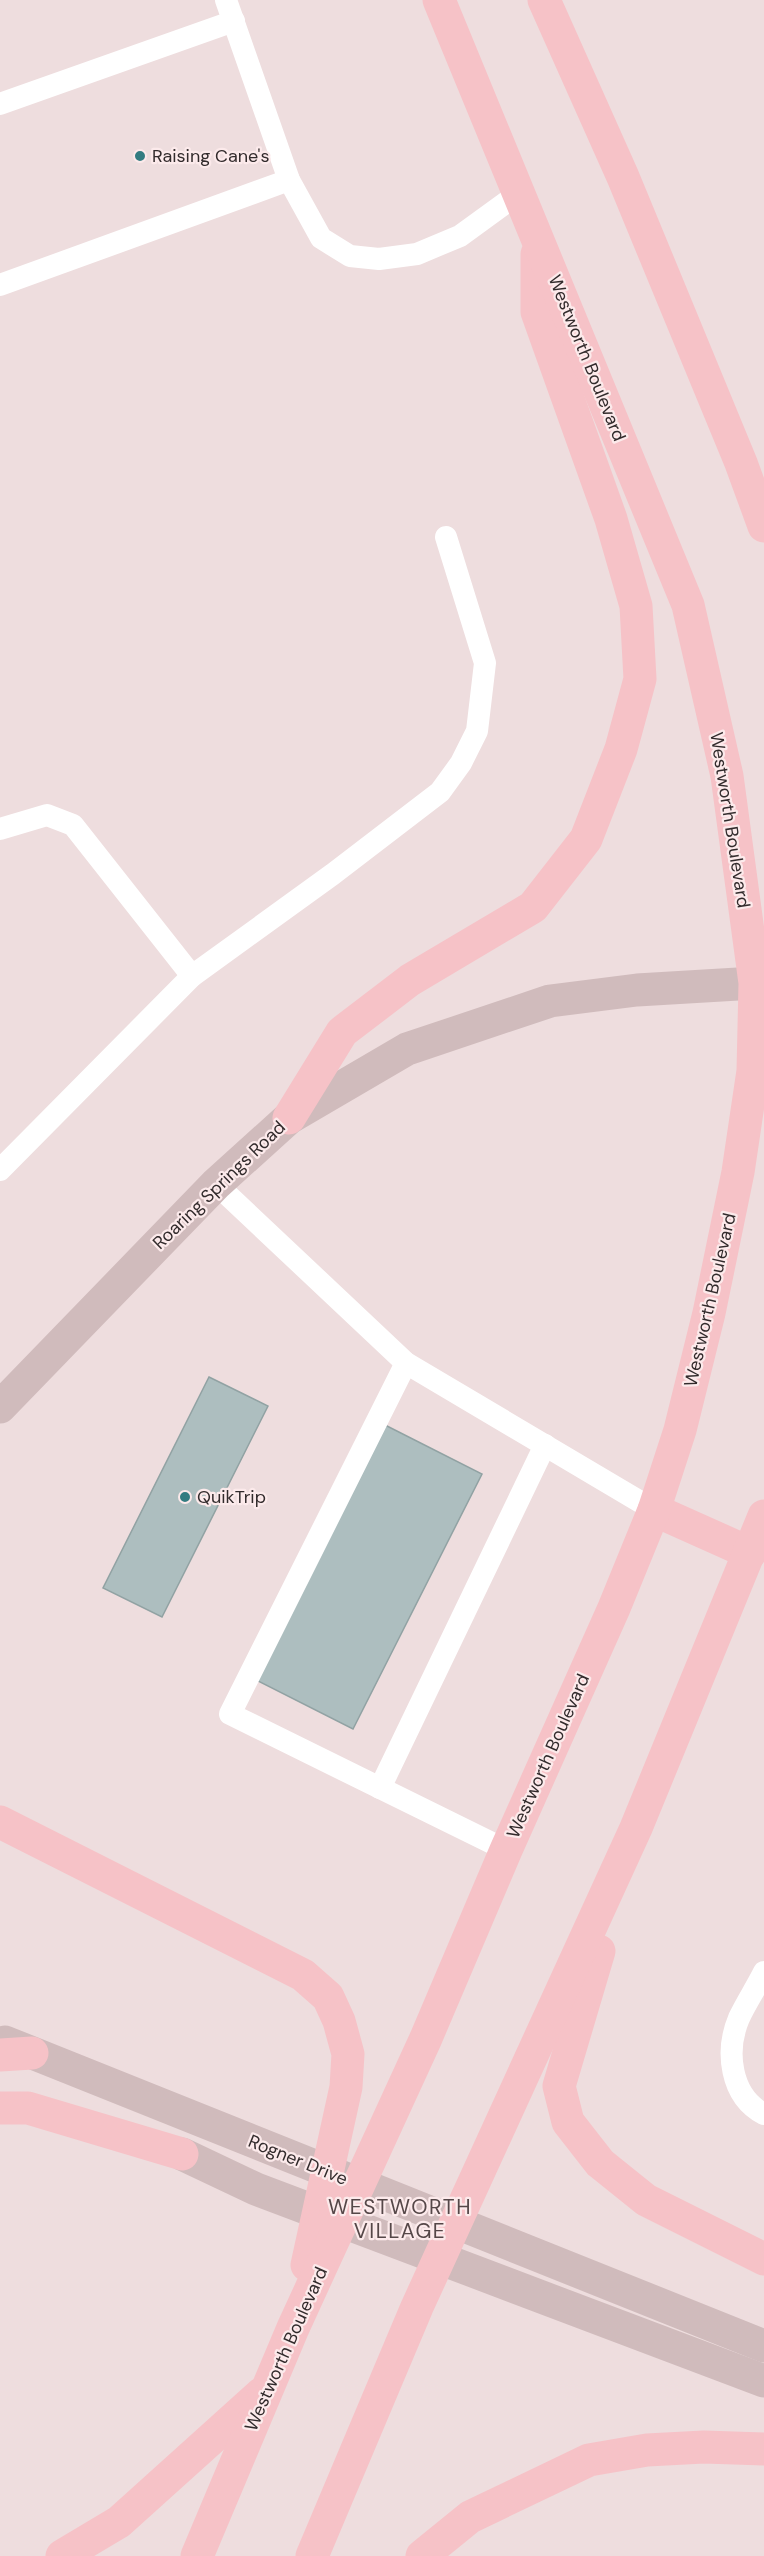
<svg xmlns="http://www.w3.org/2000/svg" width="764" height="2556" font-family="'DM Sans',sans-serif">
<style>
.building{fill:#adbebf;stroke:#91a2a3;stroke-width:1.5}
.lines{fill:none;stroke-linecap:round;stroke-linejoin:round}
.lane{stroke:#fff;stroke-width:22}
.secondary{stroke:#d0bbbc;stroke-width:33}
.primary{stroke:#f6c2c7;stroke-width:33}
.poi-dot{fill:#337c81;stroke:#fceaeb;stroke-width:2}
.labels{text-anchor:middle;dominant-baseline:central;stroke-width:4.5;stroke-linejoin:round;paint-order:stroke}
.poi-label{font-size:18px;fill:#322b2c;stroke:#fceaeb;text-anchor:start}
.street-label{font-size:18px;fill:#322b2c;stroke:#fceaeb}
.quarter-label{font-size:21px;letter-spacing:1.5px;fill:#554748;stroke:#fceaeb}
</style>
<rect width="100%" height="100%" fill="#eeddde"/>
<g class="building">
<polygon points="209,1377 268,1406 162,1617 103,1588"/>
<polygon points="385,1425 482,1474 353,1729 256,1680"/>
</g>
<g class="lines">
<g class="lane">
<polyline points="226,0 289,180 321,238 350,256 379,259 417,254 460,236 519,193"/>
<polyline points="0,104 234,21"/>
<polyline points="0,285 289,180"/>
<polyline points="0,829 47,815 73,825 192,976"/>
<polyline points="0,1170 192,976 333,874 440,792 461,763 477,731 485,663 446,537"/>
<polyline points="216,1184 406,1363 654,1510"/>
<polyline points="406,1363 230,1714 506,1850"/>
<polyline points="380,1788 545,1445"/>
<path d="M764 1972C756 1988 746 2003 739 2018 725 2051 730 2096 764 2114"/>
</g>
<g class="secondary">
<polyline points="0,1407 216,1184 289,1118 407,1049 550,1001 637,990 755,983 764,985"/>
<polyline points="5,2042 764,2346"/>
<polyline points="182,2154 256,2189 764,2381"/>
</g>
<g class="primary">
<polyline points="544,0 623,177 741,463 764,526"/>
<polyline points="289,1118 342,1032 410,980 533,907 586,839 621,749 640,679 636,606 611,519 537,312 537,254"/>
<polyline points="654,1510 750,1553"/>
<polyline points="0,1822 303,1975 328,1997 339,2021 348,2054 346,2087 307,2265"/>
<polyline points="599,1951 559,2086 568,2122 600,2163 646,2200 764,2259"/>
<polyline points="0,2055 32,2053"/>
<polyline points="0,2108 28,2108 182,2154"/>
<polyline points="62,2556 119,2522 261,2394"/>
<polyline points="197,2556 293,2328 426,2038 506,1850 614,1608 654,1510 680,1430 709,1313 738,1172 753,1071 755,983 727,776 688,605 439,0"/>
<polyline points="312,2556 417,2307 636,1828 764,1516"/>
<polyline points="422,2556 470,2517 589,2460 647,2450 704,2447 764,2449"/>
</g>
</g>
<g class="poi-dot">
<circle cx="140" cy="156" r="6"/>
<circle cx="185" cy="1497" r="6"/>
</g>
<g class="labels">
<g class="poi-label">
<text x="152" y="156">Raising Cane's</text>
<text x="197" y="1497">QuikTrip</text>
</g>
<g class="street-label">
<text transform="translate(587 358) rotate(68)">Westworth Boulevard</text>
<text transform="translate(730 820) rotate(81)">Westworth Boulevard</text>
<text transform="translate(219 1185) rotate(-44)">Roaring Springs Road</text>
<text transform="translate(710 1300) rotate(-77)">Westworth Boulevard</text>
<text transform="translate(548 1756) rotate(-66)">Westworth Boulevard</text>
<text transform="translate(298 2160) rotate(22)">Rogner Drive</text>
<text transform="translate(286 2349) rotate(-66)">Westworth Boulevard</text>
</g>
<g class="quarter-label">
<text x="400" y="2207">WESTWORTH<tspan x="400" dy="24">VILLAGE</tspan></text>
</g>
</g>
</svg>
